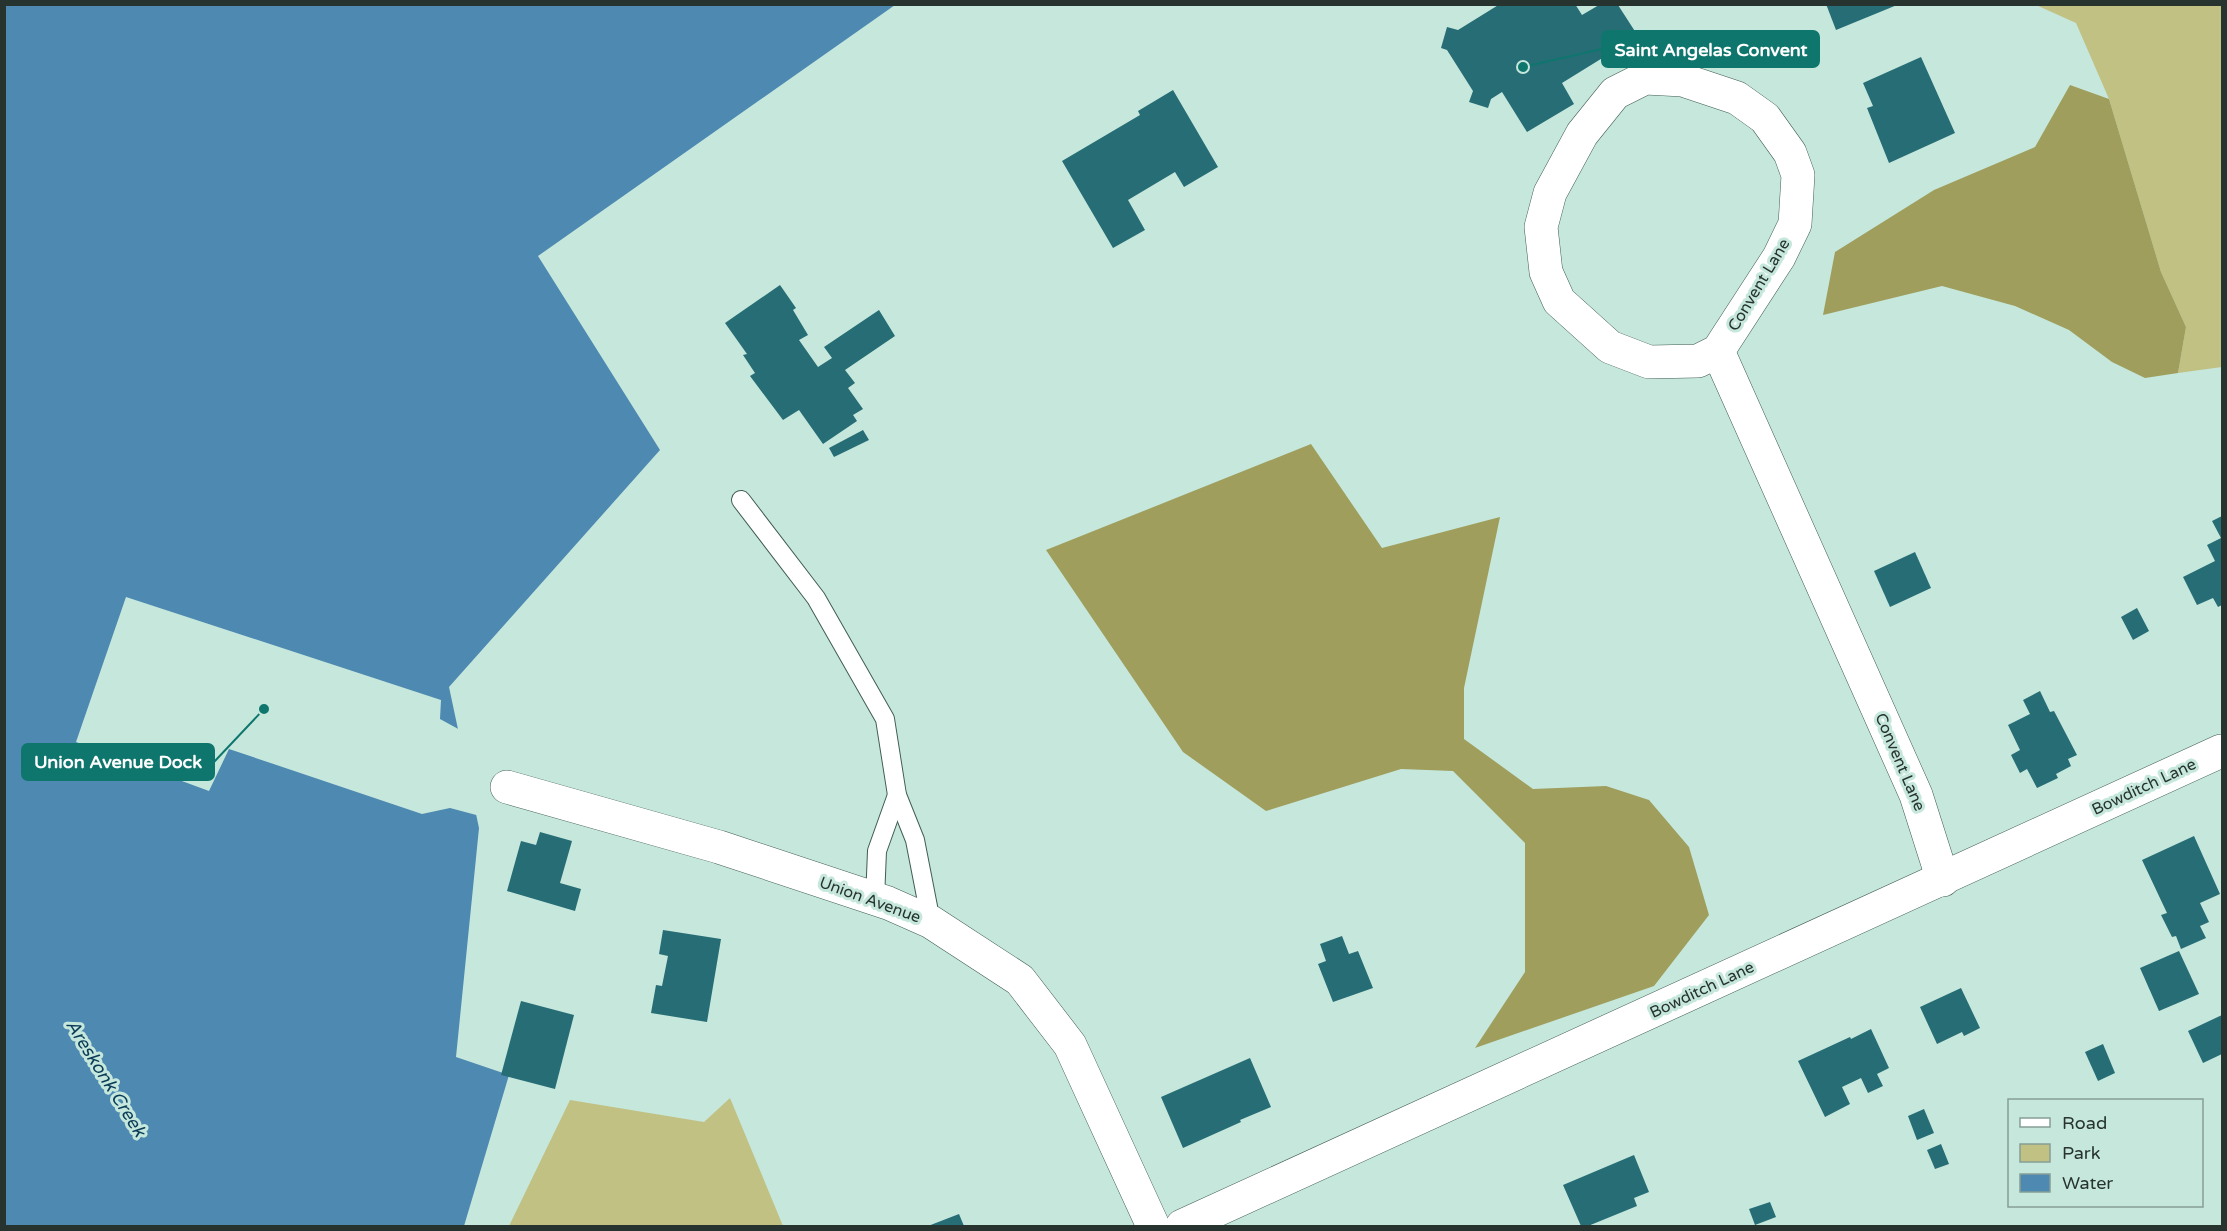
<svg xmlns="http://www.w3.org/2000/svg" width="2227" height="1231" font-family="'Varela Round',sans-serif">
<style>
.green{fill:#c1c183}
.forest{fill:#9f9e5c}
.water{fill:#4d89b1}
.pier{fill:#c6e7dc}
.building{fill:#266d76}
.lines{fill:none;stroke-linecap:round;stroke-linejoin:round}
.lane-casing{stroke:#405d54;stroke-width:20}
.street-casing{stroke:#405d54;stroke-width:34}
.secondary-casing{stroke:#405d54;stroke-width:34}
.lane{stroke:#fff;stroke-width:18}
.street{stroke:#fff;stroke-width:33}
.secondary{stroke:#fff;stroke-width:33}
.labels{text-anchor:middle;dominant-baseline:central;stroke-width:6;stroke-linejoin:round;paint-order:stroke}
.street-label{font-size:16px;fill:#26332f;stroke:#c6e7dc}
.water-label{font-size:18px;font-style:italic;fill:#0a3c58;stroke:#c6e7dc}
.leader{fill:none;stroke:#0f766e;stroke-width:2}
.callout-dot{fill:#0f766e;stroke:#c6e7dc;stroke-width:2}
.callout{fill:#0f766e;stroke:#0f766e;stroke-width:2}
.callout-label{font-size:18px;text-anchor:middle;font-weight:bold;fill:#fff}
</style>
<rect width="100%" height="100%" fill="#c6e7dc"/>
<g class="green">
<polygon points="2036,5 2222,5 2222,367 2178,373 2186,327 2161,272 2109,99 2076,23"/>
<polygon points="730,1098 783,1226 509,1226 570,1100 704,1122"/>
</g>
<g class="forest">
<polygon points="2070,85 2109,99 2161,272 2186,327 2178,373 2145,378 2112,362 2069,330 2015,306 1942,286 1823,315 1835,252 1934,190 2035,147"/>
<polygon points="1311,444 1382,548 1500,517 1464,688 1464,739 1533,789 1606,786 1649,800 1689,847 1709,915 1654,986 1475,1048 1525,972 1525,843 1453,771 1401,769 1266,811 1183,752 1046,550"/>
</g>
<polygon class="water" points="5,5 895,5 538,256 660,450 449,687 479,828 456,1057 509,1075 464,1226 5,1226"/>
<polygon class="pier" points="126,597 441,700 440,719 462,731 480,816 450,808 422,814 229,749 209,791 76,742"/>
<g class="building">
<polygon points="1500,4 1575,4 1582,15 1599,5 1618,5 1638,36 1562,83 1574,104 1527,132 1502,92 1491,99 1488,108 1469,102 1473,91 1447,50 1441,48 1447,27 1458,30"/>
<polygon points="1826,4 1897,4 1897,5 1836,30"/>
<polygon points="1921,57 1955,133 1889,163 1867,108 1873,106 1863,83"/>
<polygon points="1173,90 1218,167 1184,187 1175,172 1128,200 1145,230 1113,248 1062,161 1140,115 1138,111"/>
<polygon points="780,285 796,308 793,310 808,335 799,340 818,367 832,358 824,347 879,310 895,336 845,370 855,383 848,388 863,409 853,415 857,421 823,444 799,410 783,420 750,376 755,373 743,355 747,354 725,323"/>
<polygon points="863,430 869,440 834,457 829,448"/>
<polygon points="2222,516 2222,605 2218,607 2213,598 2197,605 2183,577 2215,561 2207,545 2221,538 2212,521"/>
<polygon points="1915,552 1931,588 1890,607 1874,571"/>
<polygon points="2137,608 2149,631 2133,640 2121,617"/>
<polygon points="2040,691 2050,712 2054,711 2077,755 2068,759 2071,766 2056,774 2058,778 2037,788 2027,769 2020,773 2011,755 2020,750 2008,725 2030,714 2023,700"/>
<polygon points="540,832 572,841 560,883 581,889 575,911 507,891 521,841 536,845"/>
<polygon points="2194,836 2220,894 2200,903 2209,922 2200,926 2206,938 2181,949 2176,936 2172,937 2161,915 2167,913 2142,860"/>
<polygon points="663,930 721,939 707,1022 651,1013 656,985 662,986 668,956 659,954"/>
<polygon points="1342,936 1349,954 1358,951 1373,988 1333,1002 1318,964 1326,961 1320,944"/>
<polygon points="2179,951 2199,994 2159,1011 2140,968"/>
<polygon points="1961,988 1980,1028 1964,1036 1962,1032 1937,1044 1920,1007"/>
<polygon points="521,1001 574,1015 555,1089 501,1075"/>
<polygon points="2222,1015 2222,1054 2203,1063 2188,1031"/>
<polygon points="1871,1029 1889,1068 1877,1074 1883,1086 1868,1093 1861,1078 1842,1087 1850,1104 1825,1117 1798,1061 1850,1037 1851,1039"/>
<polygon points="2103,1044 2115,1073 2098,1081 2085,1052"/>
<polygon points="1250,1058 1271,1107 1240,1120 1241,1122 1183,1148 1161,1097"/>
<polygon points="1924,1109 1934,1133 1917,1140 1908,1116"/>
<polygon points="1941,1144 1949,1164 1935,1169 1927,1150"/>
<polygon points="1634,1155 1649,1192 1634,1198 1637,1206 1588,1226 1581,1226 1563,1185"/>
<polygon points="1770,1202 1776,1217 1755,1225 1749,1209"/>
<polygon points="959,1214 964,1226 928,1226"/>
</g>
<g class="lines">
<defs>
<g id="lane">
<polyline points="741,500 816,598 885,719 897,795 915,840 931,922"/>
<polyline points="875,899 877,851 897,795"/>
</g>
<g id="street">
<polygon points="1645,78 1683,80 1737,98 1765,118 1790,153 1798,175 1795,224 1779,257 1718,351 1698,361 1649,362 1610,347 1559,301 1546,272 1541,227 1550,193 1582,134 1615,93"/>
<polyline points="1718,351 1916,795 1943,880"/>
<polyline points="1182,1226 2221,751"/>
</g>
<polyline id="secondary" points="507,787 719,847 888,903 931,922 1020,980 1070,1045 1153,1226"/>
</defs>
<use href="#lane" class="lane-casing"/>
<use href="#street" class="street-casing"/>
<use href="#secondary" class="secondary-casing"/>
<use href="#lane" class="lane"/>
<use href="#street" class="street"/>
<use href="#secondary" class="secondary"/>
</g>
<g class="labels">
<g class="street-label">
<text transform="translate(1759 285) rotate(-59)">Convent Lane</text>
<text transform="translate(1900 762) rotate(67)">Convent Lane</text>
<text transform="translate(2144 787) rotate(-25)">Bowditch Lane</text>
<text transform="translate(870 900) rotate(20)">Union Avenue</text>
<text transform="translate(1702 990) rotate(-25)">Bowditch Lane</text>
</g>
<g class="water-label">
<text transform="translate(106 1078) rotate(58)">Areskonk Creek</text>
</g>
</g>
<path class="leader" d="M1523 67L1602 49M264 709L214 762"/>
<g class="callout-dot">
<circle cx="1523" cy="67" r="6"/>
<circle cx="264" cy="709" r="6"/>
</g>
<g class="callout">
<rect x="1602" y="31" width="217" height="36" rx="6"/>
<rect x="22" y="744" width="192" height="36" rx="6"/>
</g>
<g class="callout-label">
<text x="1711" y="56">Saint Angelas Convent</text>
<text x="118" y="768">Union Avenue Dock</text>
</g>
<rect width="2227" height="1231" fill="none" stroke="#26332f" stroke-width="12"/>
<rect x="2008" y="1099" width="195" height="108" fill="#c6e7dc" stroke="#869f97" stroke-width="1.5"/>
<rect x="2020" y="1118" width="30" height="9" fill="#ffffff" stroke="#869f97" stroke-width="1.5"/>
<text x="2062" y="1129" font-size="18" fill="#26332f">Road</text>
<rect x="2020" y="1144" width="30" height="18" fill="#c1c183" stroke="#869f97" stroke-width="1.5"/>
<text x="2062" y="1159" font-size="18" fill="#26332f">Park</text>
<rect x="2020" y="1174" width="30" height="18" fill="#4d89b1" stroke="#869f97" stroke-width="1.5"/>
<text x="2062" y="1189" font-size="18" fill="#26332f">Water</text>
</svg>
